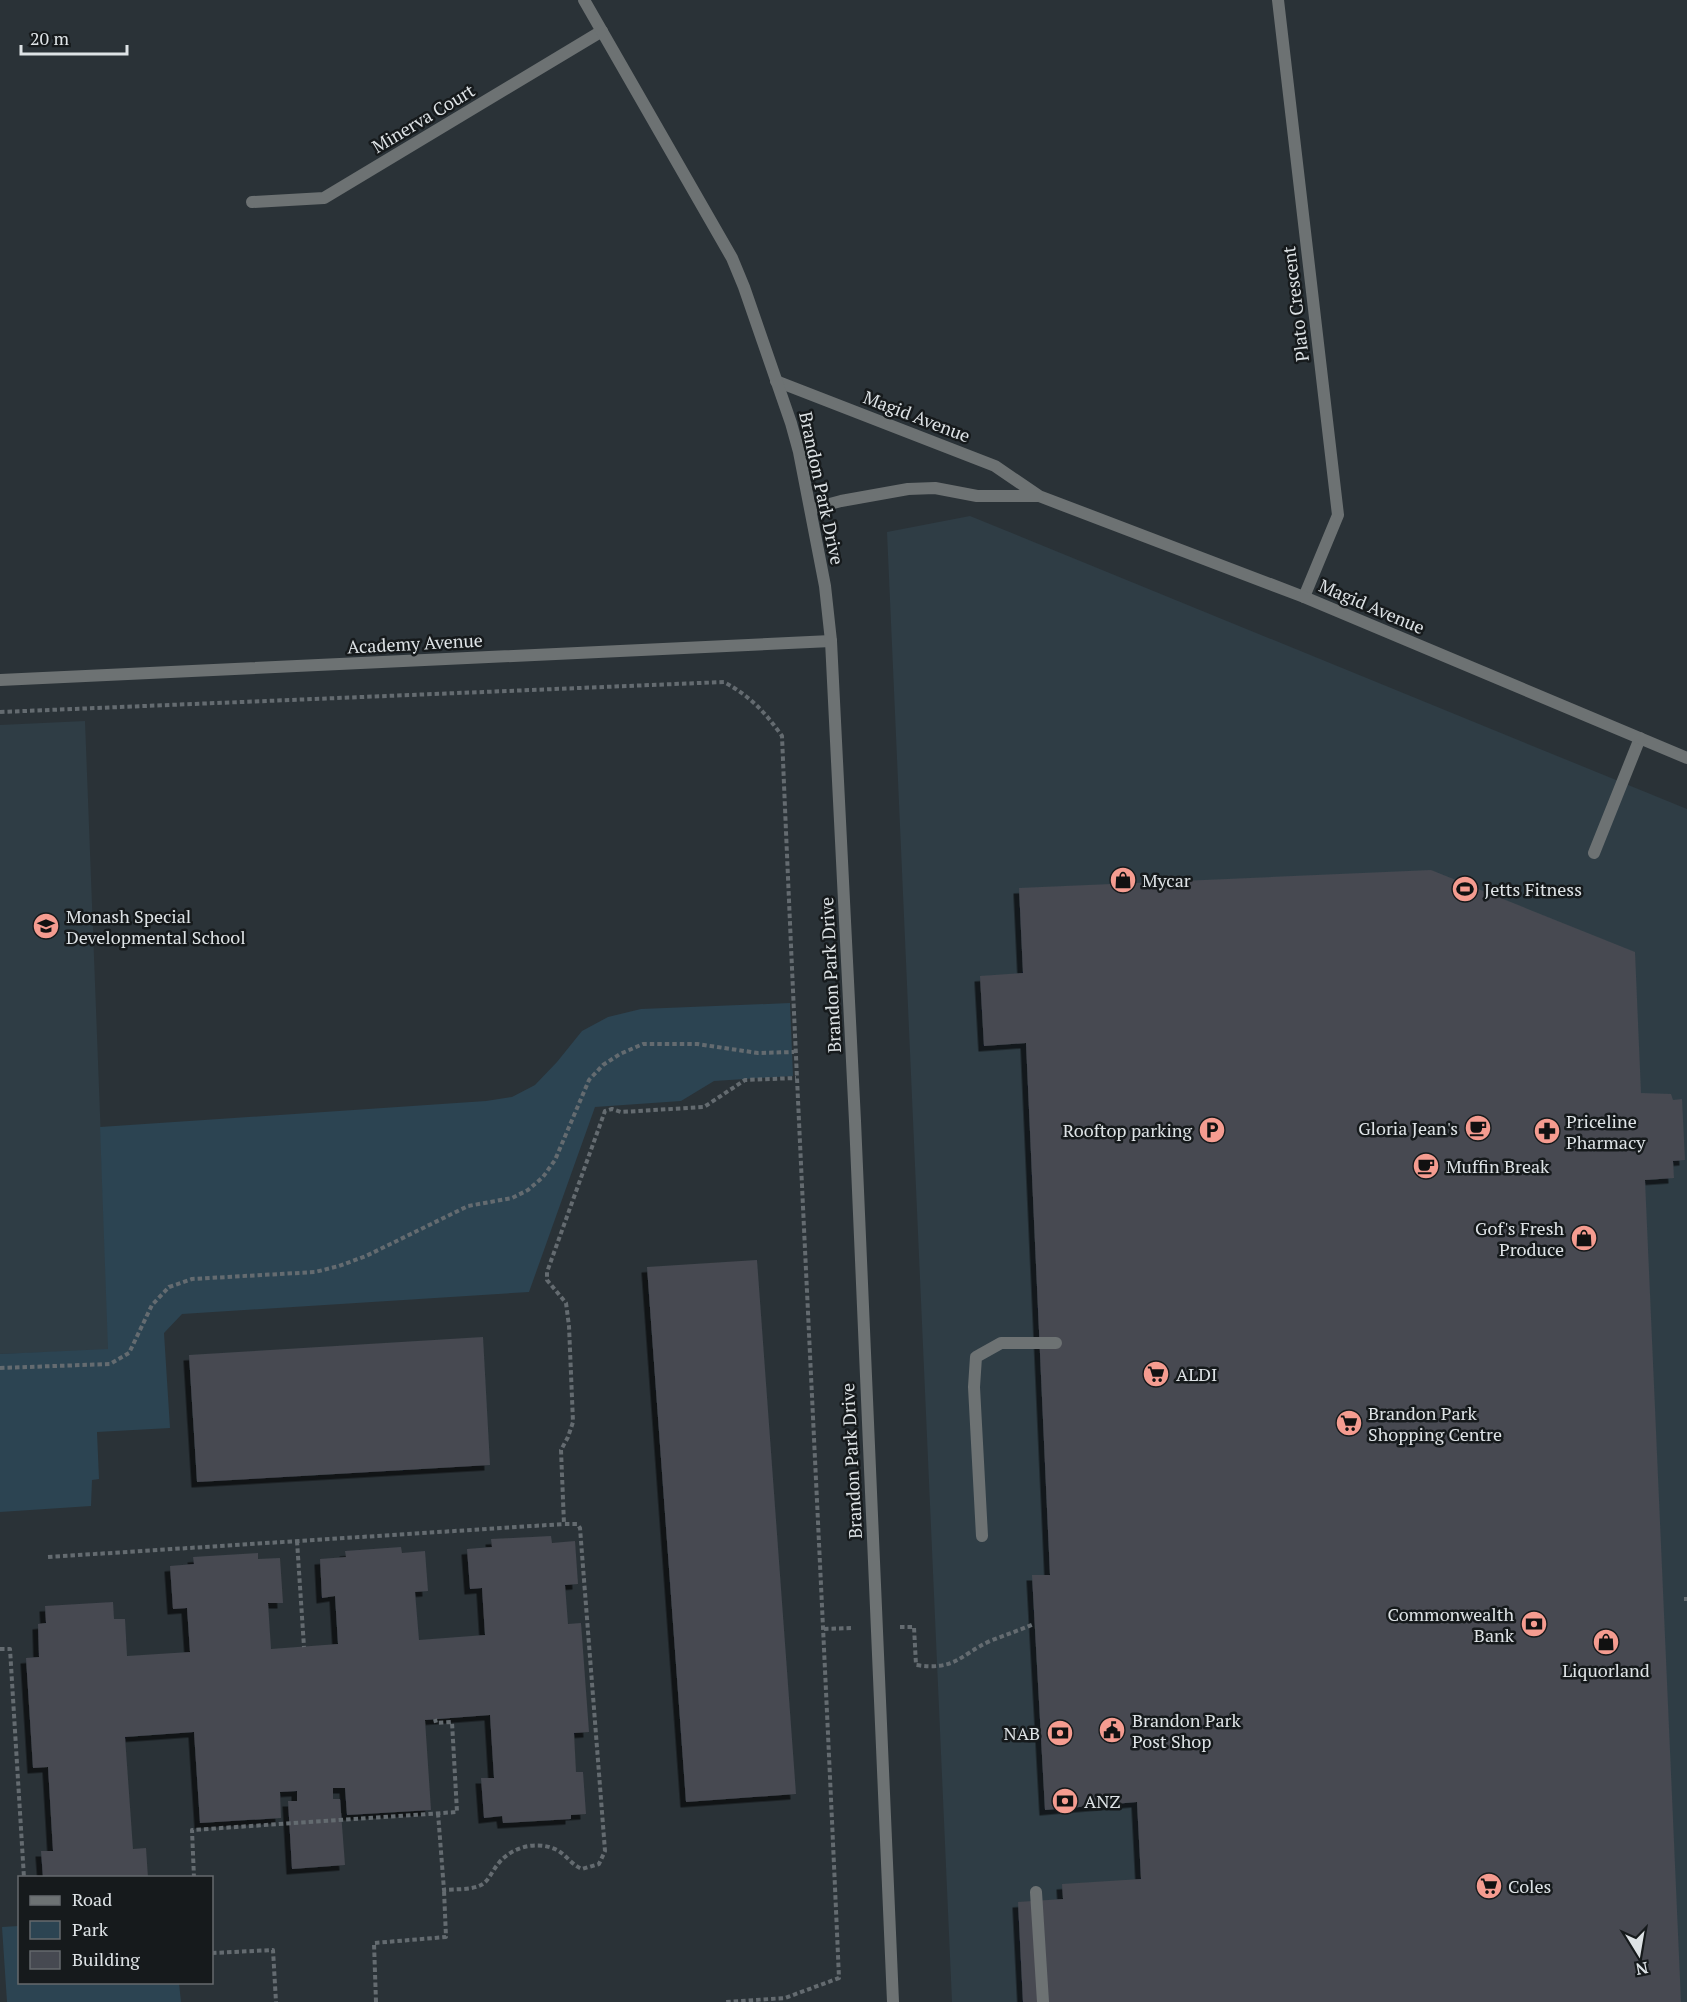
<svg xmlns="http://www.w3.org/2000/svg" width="1687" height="2002" font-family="'PT Serif',serif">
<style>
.built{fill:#2f3d45}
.green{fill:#2c4452}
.building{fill:#464951;filter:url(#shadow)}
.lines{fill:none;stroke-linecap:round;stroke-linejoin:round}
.path{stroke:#646b70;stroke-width:4;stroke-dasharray:4.5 3;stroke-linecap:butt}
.service{stroke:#6d7273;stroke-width:12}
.minor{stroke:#6d7273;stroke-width:12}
.tertiary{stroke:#6d7273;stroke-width:12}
.labels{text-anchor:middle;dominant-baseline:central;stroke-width:5;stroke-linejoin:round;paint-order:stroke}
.street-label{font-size:18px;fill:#dee3e6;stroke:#161a1c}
.poi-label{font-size:18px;fill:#dee3e6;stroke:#161a1c;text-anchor:start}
</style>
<defs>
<filter id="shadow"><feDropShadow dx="-5.5" dy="5.5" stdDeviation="0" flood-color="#0009"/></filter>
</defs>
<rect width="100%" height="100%" fill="#2a3237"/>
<g class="built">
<polygon points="970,516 1687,809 1687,2002 952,2002 887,532"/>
<polygon points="85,721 109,1350 0,1354 0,725"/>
</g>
<g class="green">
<polygon points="790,1003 793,1076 714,1081 681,1101 595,1107 529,1292 182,1314 164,1333 170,1428 97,1432 99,1479 92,1480 91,1506 0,1512 0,1354 108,1349 100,1127 486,1101 512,1097 535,1085 557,1062 582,1031 608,1017 641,1009"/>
<polygon points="19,1926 20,1982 179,1983 181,2002 7,2002 2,1927"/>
</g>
<g class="building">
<polygon points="1431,870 1635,952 1641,1093 1671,1094 1673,1100 1682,1099 1685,1160 1673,1161 1674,1178 1645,1180 1681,2002 1023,2002 1018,1902 1063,1899 1062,1884 1141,1879 1137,1802 1045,1810 1032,1575 1050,1575 1026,1043 984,1046 980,976 1023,973 1019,888"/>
<polygon points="757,1260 796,1794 686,1802 647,1267"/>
<polygon points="483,1337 490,1465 197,1482 189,1355"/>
<polygon points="551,1536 552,1543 575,1541 578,1584 565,1585 568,1624 581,1623 589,1732 574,1733 576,1772 583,1772 586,1814 571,1815 571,1819 503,1823 502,1816 484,1818 481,1778 494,1778 490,1715 425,1720 431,1810 347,1815 345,1788 333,1788 333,1799 340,1799 345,1865 292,1869 288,1801 297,1801 297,1791 280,1792 281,1818 200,1823 194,1732 125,1737 133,1849 146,1848 148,1878 43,1878 41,1851 53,1851 48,1767 33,1768 26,1658 39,1657 38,1624 46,1623 45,1606 113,1602 114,1619 125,1619 127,1656 190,1652 187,1608 173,1609 170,1566 194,1564 193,1557 258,1553 258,1559 280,1558 283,1603 268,1603 271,1649 338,1644 335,1596 322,1598 320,1559 346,1557 345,1551 401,1547 402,1553 425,1551 428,1591 415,1592 419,1640 485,1635 482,1588 470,1589 467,1549 492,1547 491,1539"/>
</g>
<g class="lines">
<g class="path">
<path d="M0 712 724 682C750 696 765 712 782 736 799 1150 821 1564 839 1978L785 1998 725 2002"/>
<polyline points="0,1368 110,1364 129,1353 152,1305 169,1287 192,1279 315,1272 339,1266 366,1256 468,1206 512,1198 528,1190 543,1177 555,1160 589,1080 603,1065 620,1054 643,1044 697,1044 758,1053 794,1052"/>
<polyline points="297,1541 304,1647"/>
<polyline points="48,1557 564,1524"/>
<polyline points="1684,1599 1687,1599"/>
<path d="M900 1627H914L916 1665C955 1671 960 1655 990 1641 1005 1635 1020 1630 1034 1624"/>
<polyline points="824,1629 854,1628"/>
<polyline points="0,1649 10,1649 24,1878"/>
<path d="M438 1813 444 1890C455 1889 472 1890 481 1885 489 1881 492 1871 498 1864 511 1847 537 1840 557 1850 566 1855 572 1865 582 1869L599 1864 605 1851 580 1528 577 1524H564L561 1450 568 1437 573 1422 569 1326 566 1303 547 1280V1272L605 1111 612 1109 621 1112 704 1107 745 1080 796 1078"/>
<polyline points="194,1878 192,1830 457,1812 452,1722 436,1723 435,1719"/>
<polyline points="212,1953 273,1950 276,2002"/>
<polyline points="376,2002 374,1943 446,1937 444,1890"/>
</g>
<g class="service">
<polyline points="1594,853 1640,738"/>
<polyline points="982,1536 974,1387 976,1357 1001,1343 1056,1343"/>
<polyline points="1036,1892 1043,2002"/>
</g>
<g class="minor">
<polyline points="1278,0 1338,515 1304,597"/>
<polyline points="252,202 324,198 602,31"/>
<polyline points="776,381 995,466 1039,496 1304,597 1687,758"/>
<polyline points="811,509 841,501 908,489 935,488 977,496 1038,496"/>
<polyline points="0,680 831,641"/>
</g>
<polyline class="tertiary" points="584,0 732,258 744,287 791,423 799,452 825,586 831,641 855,1121 893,2002"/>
</g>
<defs>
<symbol id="shop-disc" viewBox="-11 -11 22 22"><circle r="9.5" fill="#f59c90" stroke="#161a1c"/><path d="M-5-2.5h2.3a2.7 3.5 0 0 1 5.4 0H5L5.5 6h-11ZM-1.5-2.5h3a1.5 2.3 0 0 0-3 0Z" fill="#111"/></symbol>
<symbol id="stadium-disc" viewBox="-11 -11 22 22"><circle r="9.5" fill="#f59c90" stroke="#161a1c"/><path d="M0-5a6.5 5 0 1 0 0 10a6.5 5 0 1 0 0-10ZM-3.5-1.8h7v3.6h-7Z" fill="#111"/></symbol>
<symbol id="school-disc" viewBox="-11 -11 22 22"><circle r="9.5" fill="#f59c90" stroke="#161a1c"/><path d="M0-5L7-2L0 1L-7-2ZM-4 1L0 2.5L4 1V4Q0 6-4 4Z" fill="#111"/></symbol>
<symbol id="cafe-disc" viewBox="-11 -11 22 22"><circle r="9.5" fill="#f59c90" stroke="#161a1c"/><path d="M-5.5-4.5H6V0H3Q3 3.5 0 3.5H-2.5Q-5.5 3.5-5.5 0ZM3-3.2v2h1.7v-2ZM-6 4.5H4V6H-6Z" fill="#111"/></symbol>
<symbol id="parking-disc" viewBox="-11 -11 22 22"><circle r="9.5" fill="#f59c90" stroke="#161a1c"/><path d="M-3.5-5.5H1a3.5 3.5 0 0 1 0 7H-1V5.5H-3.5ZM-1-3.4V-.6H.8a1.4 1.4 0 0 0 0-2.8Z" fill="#111"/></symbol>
<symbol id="pharmacy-disc" viewBox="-11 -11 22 22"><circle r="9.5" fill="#f59c90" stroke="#161a1c"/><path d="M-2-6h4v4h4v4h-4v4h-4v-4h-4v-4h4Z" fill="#111"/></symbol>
<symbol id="supermarket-disc" viewBox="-11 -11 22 22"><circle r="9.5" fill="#f59c90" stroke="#161a1c"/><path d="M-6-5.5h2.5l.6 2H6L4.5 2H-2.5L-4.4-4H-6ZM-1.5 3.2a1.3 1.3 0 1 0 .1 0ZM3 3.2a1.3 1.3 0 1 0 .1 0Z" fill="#111"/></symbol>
<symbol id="bank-disc" viewBox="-11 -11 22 22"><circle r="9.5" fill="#f59c90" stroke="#161a1c"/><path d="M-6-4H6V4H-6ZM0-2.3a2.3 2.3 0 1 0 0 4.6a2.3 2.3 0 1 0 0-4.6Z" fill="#111"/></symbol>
<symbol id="civic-disc" viewBox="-11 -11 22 22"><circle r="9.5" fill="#f59c90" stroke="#161a1c"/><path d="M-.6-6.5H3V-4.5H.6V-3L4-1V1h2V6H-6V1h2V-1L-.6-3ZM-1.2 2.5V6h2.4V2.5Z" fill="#111"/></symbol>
</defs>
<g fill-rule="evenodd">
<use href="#shop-disc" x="1108" y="865" width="30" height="30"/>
<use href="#stadium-disc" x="1450" y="874" width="30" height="30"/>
<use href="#school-disc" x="31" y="911" width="30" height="30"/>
<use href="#cafe-disc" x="1463" y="1113" width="30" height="30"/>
<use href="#parking-disc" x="1197" y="1115" width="30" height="30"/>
<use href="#pharmacy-disc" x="1532" y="1116" width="30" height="30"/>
<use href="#cafe-disc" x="1411" y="1151" width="30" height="30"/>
<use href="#shop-disc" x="1569" y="1223" width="30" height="30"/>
<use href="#supermarket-disc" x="1141" y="1359" width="30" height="30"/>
<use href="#supermarket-disc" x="1334" y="1408" width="30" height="30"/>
<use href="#bank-disc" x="1519" y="1609" width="30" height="30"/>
<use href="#shop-disc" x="1591" y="1627" width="30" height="30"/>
<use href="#civic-disc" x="1097" y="1715" width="30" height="30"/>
<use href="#bank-disc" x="1045" y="1718" width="30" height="30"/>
<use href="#bank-disc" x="1050" y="1786" width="30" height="30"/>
<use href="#supermarket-disc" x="1474" y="1871" width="30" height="30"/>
</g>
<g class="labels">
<g class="street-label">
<text transform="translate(423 118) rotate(-31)">Minerva Court</text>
<text transform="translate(1295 304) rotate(-97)">Plato Crescent</text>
<text transform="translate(917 416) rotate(21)">Magid Avenue</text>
<text transform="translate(822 488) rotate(78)">Brandon Park Drive</text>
<text transform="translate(1372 606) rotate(23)">Magid Avenue</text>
<text transform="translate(415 643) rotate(-3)">Academy Avenue</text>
<text transform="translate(830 975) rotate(-93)">Brandon Park Drive</text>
<text transform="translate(851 1461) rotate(-93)">Brandon Park Drive</text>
</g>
<g class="poi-label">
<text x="1142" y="880">Mycar</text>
<text x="1484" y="889">Jetts Fitness</text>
<text x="66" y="916">Monash Special<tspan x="66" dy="21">Developmental School</tspan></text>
<text x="1566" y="1121">Priceline<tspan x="1566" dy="21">Pharmacy</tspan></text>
<text x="1458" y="1128" text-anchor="end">Gloria Jean's</text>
<text x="1192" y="1130" text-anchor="end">Rooftop parking</text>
<text x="1446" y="1166">Muffin Break</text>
<text x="1564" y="1228" text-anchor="end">Gof's Fresh<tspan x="1564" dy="21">Produce</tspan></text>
<text x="1176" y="1374">ALDI</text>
<text x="1368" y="1413">Brandon Park<tspan x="1368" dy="21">Shopping Centre</tspan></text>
<text x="1514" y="1614" text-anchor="end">Commonwealth<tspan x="1514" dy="21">Bank</tspan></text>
<text x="1606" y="1670" text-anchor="middle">Liquorland</text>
<text x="1132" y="1720">Brandon Park<tspan x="1132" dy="21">Post Shop</tspan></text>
<text x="1040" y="1733" text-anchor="end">NAB</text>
<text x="1084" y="1801">ANZ</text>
<text x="1508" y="1886">Coles</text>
</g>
</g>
<rect x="18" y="1876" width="195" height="108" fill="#161a1c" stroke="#666a6d" stroke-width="1.5"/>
<rect x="30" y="1896" width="30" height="9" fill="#6d7273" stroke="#666a6d" stroke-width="1.5"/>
<text x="72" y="1906" font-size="18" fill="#dee3e6">Road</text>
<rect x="30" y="1921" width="30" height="18" fill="#2c4452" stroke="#666a6d" stroke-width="1.5"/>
<text x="72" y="1936" font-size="18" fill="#dee3e6">Park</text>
<rect x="30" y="1951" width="30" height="18" fill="#464951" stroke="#666a6d" stroke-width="1.5"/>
<text x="72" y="1966" font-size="18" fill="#dee3e6">Building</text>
<g transform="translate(1639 1954) rotate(169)" stroke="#161a1c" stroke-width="4.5" paint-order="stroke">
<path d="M0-4.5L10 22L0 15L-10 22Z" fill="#dee3e6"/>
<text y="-9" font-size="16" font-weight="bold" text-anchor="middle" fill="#dee3e6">N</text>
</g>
<path d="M21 45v9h106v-9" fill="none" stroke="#dee3e6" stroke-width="3"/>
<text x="30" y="45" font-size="18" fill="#dee3e6" stroke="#161a1c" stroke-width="4.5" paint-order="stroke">20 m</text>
</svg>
